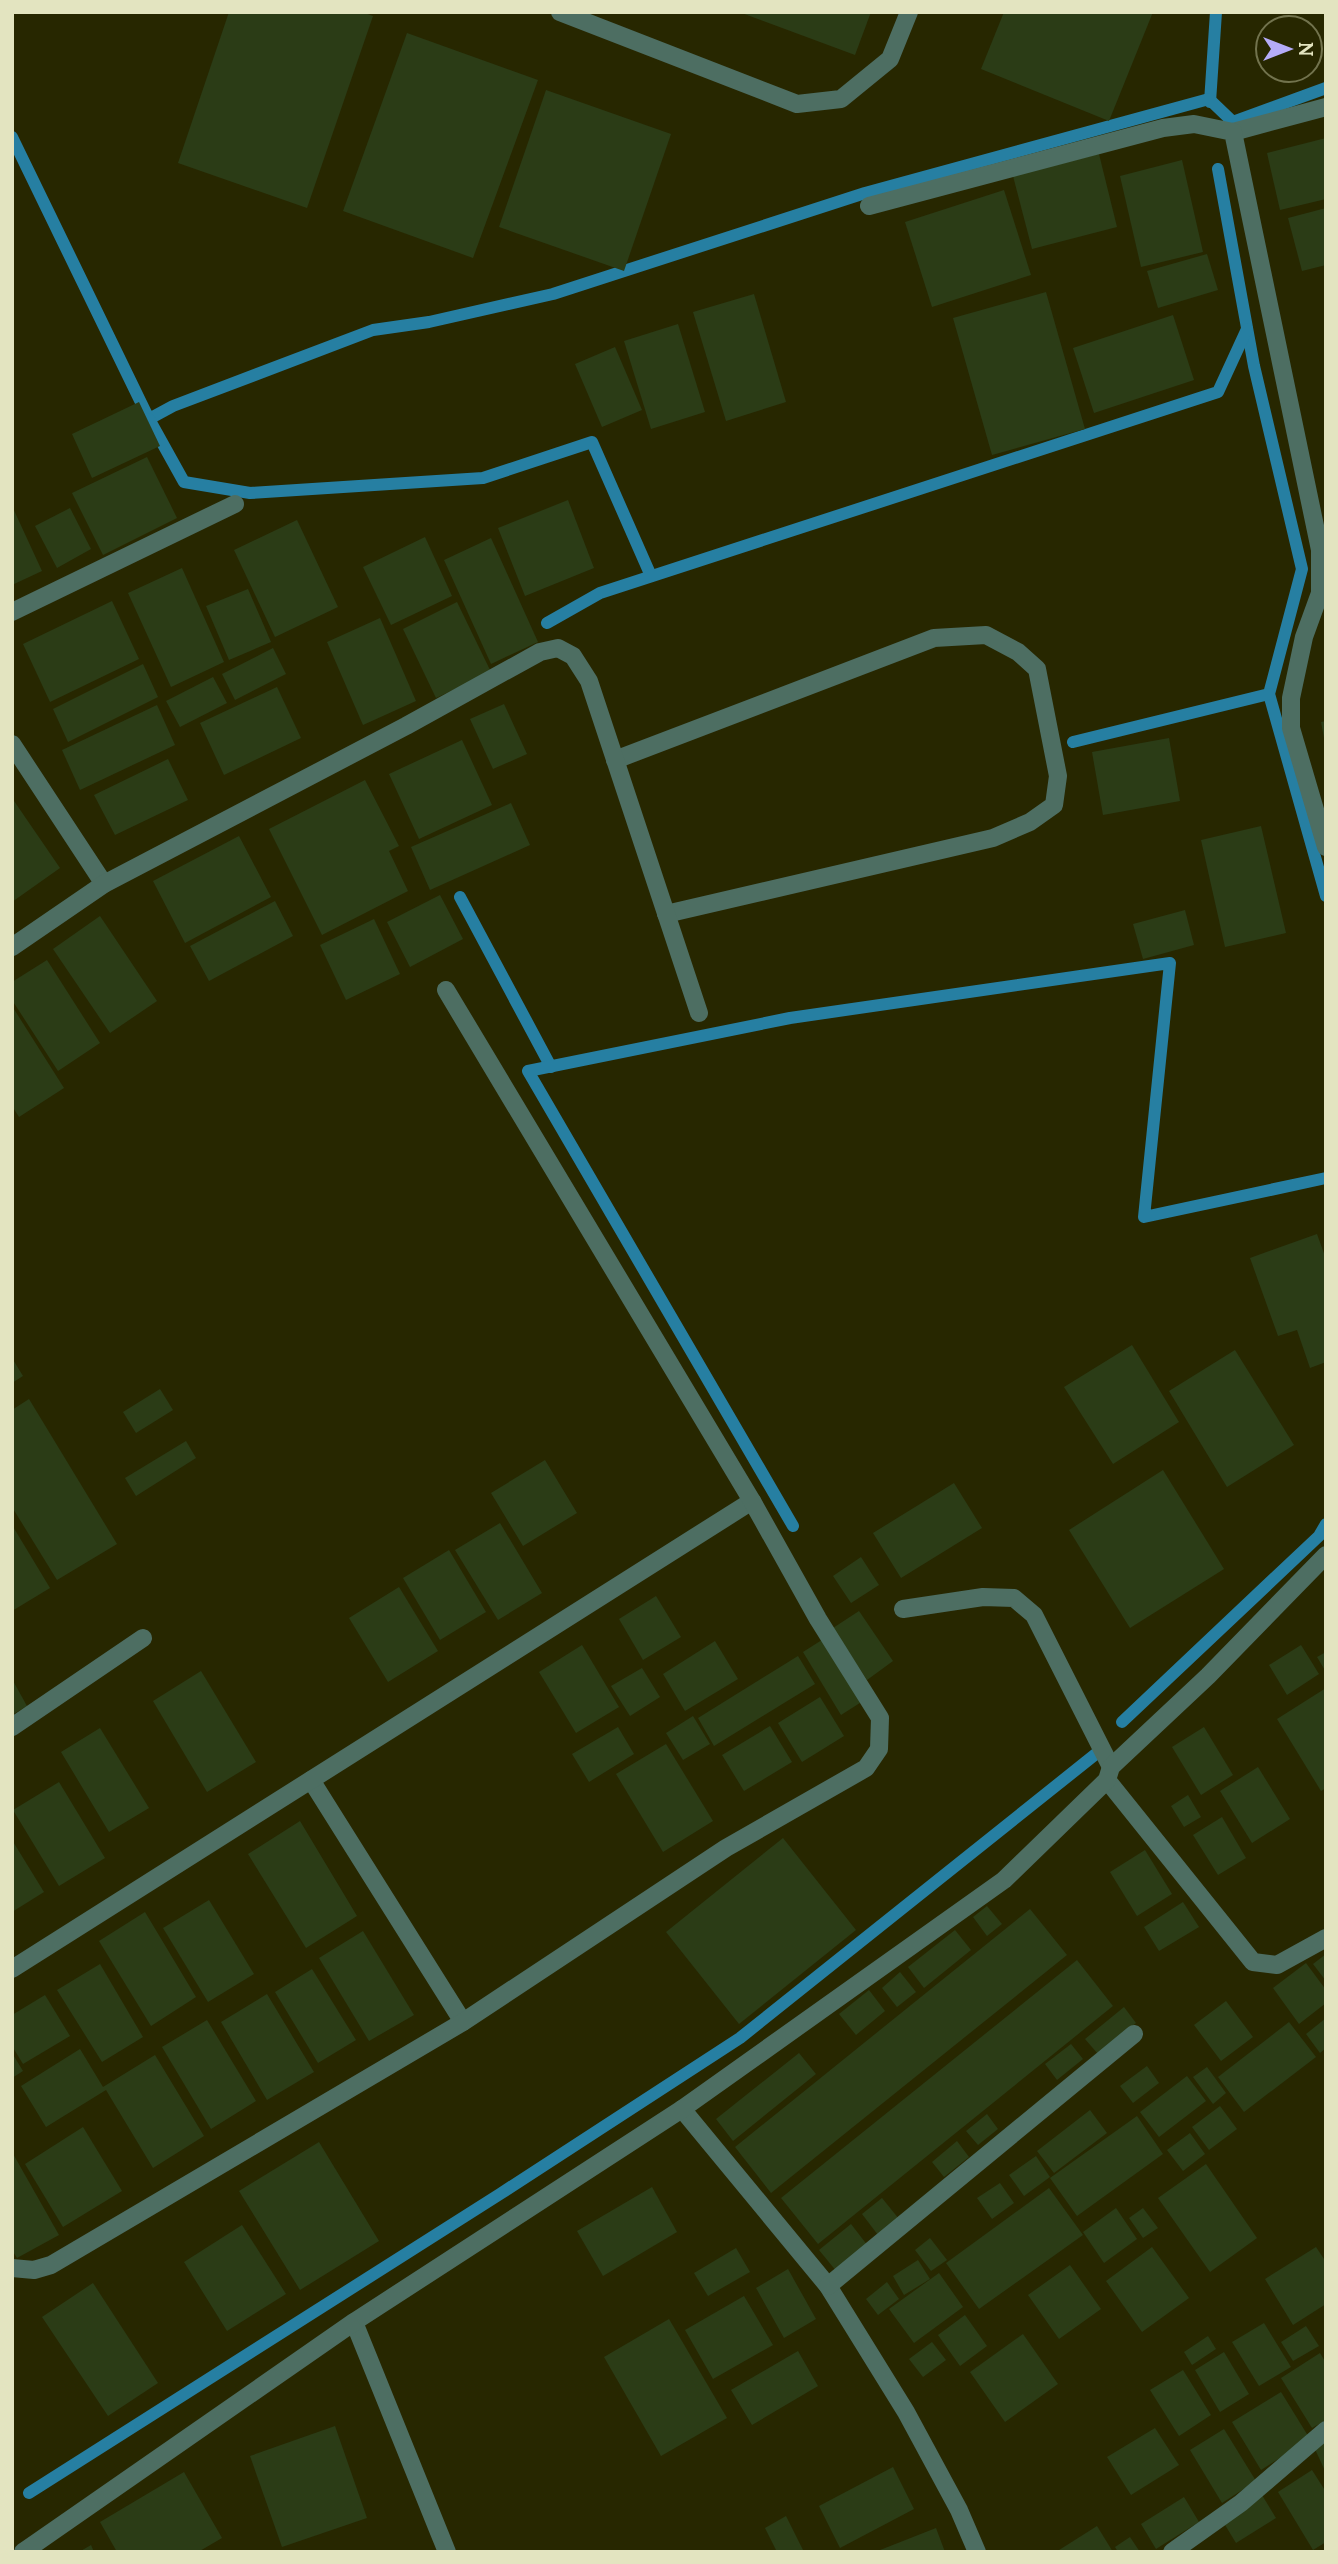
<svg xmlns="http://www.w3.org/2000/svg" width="1338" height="2564" font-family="Lora,serif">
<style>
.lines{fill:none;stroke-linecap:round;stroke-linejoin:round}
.stream{stroke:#267fa2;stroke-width:12}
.building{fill:#2b3c16}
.minor{stroke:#4d6e62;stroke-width:18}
</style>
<rect width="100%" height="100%" fill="#272700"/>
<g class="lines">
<g class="stream">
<polyline points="1210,102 1216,12"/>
<polyline points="12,137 149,419 173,406 373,330 429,322 553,294 865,193 1209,99 1233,122 1326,88"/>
<polyline points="1218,169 1254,366 1302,569 1269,694 1326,896"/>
<polyline points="149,419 184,482 250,493 483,478 592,442 651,576"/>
<polyline points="547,623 600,593 1218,392 1247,329"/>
<polyline points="1073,742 1269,694"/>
<polyline points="460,897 551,1067"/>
<polyline points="793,1526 528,1071 790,1018 1170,963 1144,1217 1326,1178"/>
<polyline points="1122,1722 1319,1536 1326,1524"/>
<polyline points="29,2493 500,2194 740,2038 1097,1753"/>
</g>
</g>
<g class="building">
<polygon points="229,12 362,12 373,16 307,208 178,163"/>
<polygon points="739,12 871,12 855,55"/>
<polygon points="1004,12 1153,12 1109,121 981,69"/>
<polygon points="407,33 538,80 473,258 343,211"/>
<polygon points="546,90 671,134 624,271 499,227"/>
<polygon points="1326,138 1326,199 1280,210 1267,153"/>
<polygon points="1099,154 1117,227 1032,249 1013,176"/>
<polygon points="1182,160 1203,252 1141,267 1120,176"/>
<polygon points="1004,190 1031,275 932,307 905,222"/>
<polygon points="1326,208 1326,265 1302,271 1288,218"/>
<polygon points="1207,254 1218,290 1158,308 1147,271"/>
<polygon points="1046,292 1085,429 992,455 953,318"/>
<polygon points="754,294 786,402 726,421 693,312"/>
<polygon points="1173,315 1194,380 1094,413 1073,348"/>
<polygon points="678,324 705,412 651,429 624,341"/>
<polygon points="615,347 642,410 602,427 575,364"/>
<polygon points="139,402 160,446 92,478 72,434"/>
<polygon points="147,457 177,518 103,555 72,493"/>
<polygon points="568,500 594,568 525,596 498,528"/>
<polygon points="12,506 42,571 12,585"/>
<polygon points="70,508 91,549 57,568 35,526"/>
<polygon points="297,520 338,607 275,637 234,550"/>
<polygon points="425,537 452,596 391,625 363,567"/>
<polygon points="491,538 538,642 491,664 444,560"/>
<polygon points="182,568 224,662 171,687 128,593"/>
<polygon points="248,589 271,642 229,660 206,606"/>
<polygon points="112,601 139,659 50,702 23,644"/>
<polygon points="457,602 491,672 436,698 403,629"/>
<polygon points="380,618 416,701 363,725 327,642"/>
<polygon points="273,648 286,674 235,700 222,674"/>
<polygon points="143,664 158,697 68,742 53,709"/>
<polygon points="213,677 227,703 180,727 166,701"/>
<polygon points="277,687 301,738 224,775 200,723"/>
<polygon points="504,704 527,754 493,769 470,719"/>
<polygon points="157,705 175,745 80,790 62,750"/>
<polygon points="1326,721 1326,738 1324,738 1321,722"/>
<polygon points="1169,738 1180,801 1103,815 1092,752"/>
<polygon points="462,740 492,805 419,839 389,774"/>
<polygon points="168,759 188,800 115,835 94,795"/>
<polygon points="365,780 399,846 389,851 408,891 322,935 269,829"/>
<polygon points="12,798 60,868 12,902"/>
<polygon points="511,803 530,845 430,890 411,847"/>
<polygon points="1261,826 1286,933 1225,947 1201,840"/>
<polygon points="239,836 271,897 185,943 153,881"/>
<polygon points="440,895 463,939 410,967 387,922"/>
<polygon points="275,901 293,936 209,981 190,946"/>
<polygon points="1185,910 1194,945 1143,959 1133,924"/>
<polygon points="100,916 157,1001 110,1033 53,949"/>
<polygon points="374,919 400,974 346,1000 320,945"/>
<polygon points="47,960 100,1043 58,1071 12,1000 12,982"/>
<polygon points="12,1006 64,1088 19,1117 12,1106"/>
<polygon points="1317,1234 1326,1259 1326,1362 1310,1368 1297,1330 1278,1336 1250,1258"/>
<polygon points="1132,1345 1179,1422 1113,1464 1064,1387"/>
<polygon points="1235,1350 1294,1445 1227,1487 1169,1391"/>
<polygon points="12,1358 23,1376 12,1383"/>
<polygon points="160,1389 173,1410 136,1433 123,1412"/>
<polygon points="29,1399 117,1544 57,1580 12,1507 12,1410"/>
<polygon points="186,1441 196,1458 136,1496 125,1478"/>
<polygon points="545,1460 577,1513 523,1546 491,1493"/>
<polygon points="1163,1470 1224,1569 1130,1628 1069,1530"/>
<polygon points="954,1483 982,1528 901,1578 873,1533"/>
<polygon points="500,1523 542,1593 498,1620 455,1550"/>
<polygon points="12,1525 50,1588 12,1611"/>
<polygon points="449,1550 486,1612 440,1640 403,1578"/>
<polygon points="861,1557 879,1585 851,1603 833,1576"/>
<polygon points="399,1587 438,1651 388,1682 349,1618"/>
<polygon points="656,1596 681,1637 643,1660 619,1619"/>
<polygon points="859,1611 893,1661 867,1680 833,1628"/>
<polygon points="825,1638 863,1701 841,1715 803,1652"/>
<polygon points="715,1641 738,1679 685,1711 663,1674"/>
<polygon points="582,1645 619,1707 576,1733 539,1672"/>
<polygon points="1301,1645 1319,1674 1287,1695 1269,1665"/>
<polygon points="1326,1652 1326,1672 1317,1657"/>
<polygon points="798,1656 815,1684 714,1746 698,1718"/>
<polygon points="642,1668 660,1697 630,1716 611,1686"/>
<polygon points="201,1671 256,1762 207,1792 153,1701"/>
<polygon points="12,1679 27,1706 12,1715"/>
<polygon points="1326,1688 1326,1788 1321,1791 1277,1719"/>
<polygon points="820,1697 844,1736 802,1762 778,1723"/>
<polygon points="693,1716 710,1744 683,1760 666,1733"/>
<polygon points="770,1726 792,1762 744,1791 722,1755"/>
<polygon points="618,1727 634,1754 589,1782 572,1754"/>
<polygon points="1204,1727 1233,1775 1201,1795 1172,1747"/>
<polygon points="100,1728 149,1808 109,1832 61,1752"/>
<polygon points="666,1744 713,1821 663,1852 616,1774"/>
<polygon points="1258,1767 1290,1819 1252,1843 1220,1791"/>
<polygon points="59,1782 105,1858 59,1886 13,1810"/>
<polygon points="1188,1795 1201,1817 1184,1827 1171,1806"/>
<polygon points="1222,1817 1246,1858 1218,1875 1193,1835"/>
<polygon points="300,1821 357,1916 306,1948 248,1854"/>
<polygon points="783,1838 856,1930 739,2024 666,1932"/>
<polygon points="12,1840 44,1892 12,1912"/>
<polygon points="1145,1850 1172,1894 1137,1916 1110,1872"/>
<polygon points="209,1900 254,1974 208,2002 163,1928"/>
<polygon points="1183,1902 1199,1927 1159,1951 1144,1927"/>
<polygon points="987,1906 1002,1924 987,1936 973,1917"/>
<polygon points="1030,1909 1067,1955 771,2193 735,2147"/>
<polygon points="145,1912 196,1997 151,2026 99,1941"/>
<polygon points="955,1930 971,1950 924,1988 908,1967"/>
<polygon points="363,1931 414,2015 369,2041 319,1958"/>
<polygon points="1326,1954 1326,1981 1313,1964"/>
<polygon points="1077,1960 1113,2006 818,2244 781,2198"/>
<polygon points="1306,1963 1326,1990 1326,2003 1299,2024 1273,1988"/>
<polygon points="100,1964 143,2037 102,2062 57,1990"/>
<polygon points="312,1969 356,2040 318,2063 275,1992"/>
<polygon points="900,1972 916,1992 897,2007 882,1988"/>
<polygon points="869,1990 885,2011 856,2035 839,2014"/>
<polygon points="267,1994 314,2072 267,2100 221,2022"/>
<polygon points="45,1995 70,2036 23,2064 12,2046 12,2015"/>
<polygon points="1226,2001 1253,2037 1221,2061 1194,2025"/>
<polygon points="1124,2007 1136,2023 1098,2054 1085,2039"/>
<polygon points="1326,2018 1326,2048 1320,2053 1306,2034"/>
<polygon points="207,2020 256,2101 211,2129 162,2047"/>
<polygon points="1289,2022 1316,2057 1244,2112 1218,2077"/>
<polygon points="1071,2044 1083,2059 1057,2080 1045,2064"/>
<polygon points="80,2049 103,2087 155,2055 204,2136 153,2168 106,2090 46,2127 21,2086"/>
<polygon points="12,2053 23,2071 12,2078"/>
<polygon points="799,2053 816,2074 733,2141 716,2119"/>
<polygon points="1147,2066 1159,2083 1133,2103 1120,2086"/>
<polygon points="1207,2067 1226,2093 1213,2104 1193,2077"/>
<polygon points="1187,2076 1206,2101 1159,2137 1140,2112"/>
<polygon points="1220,2106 1237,2129 1209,2150 1192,2127"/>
<polygon points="1090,2110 1107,2133 1054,2173 1037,2151"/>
<polygon points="987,2114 998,2129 978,2145 966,2131"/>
<polygon points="1137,2116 1163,2154 1077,2216 1050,2178"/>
<polygon points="83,2127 122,2191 63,2227 25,2164"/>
<polygon points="1190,2133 1205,2154 1183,2171 1167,2150"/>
<polygon points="957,2141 969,2157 944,2177 932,2162"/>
<polygon points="319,2142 379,2241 300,2290 239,2191"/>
<polygon points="12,2152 59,2235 17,2258 12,2250"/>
<polygon points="1036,2156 1050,2177 1024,2196 1009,2175"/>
<polygon points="1206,2164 1257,2238 1210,2272 1158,2198"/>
<polygon points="1000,2183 1014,2203 992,2219 977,2198"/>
<polygon points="652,2187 677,2232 603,2276 577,2231"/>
<polygon points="1049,2188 1083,2235 979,2309 946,2263"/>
<polygon points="882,2198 899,2219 878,2235 862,2214"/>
<polygon points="1116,2208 1137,2239 1104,2263 1083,2232"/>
<polygon points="1143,2208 1158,2228 1143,2238 1129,2218"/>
<polygon points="851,2224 868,2246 837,2272 819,2250"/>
<polygon points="242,2225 286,2294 227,2331 184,2262"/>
<polygon points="930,2238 947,2260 931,2271 915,2250"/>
<polygon points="1152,2247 1189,2298 1142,2332 1106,2281"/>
<polygon points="1316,2247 1326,2262 1326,2304 1293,2325 1265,2279"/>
<polygon points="736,2248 750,2272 708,2296 694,2273"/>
<polygon points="918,2260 930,2279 904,2295 893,2276"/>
<polygon points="1070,2265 1101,2309 1059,2339 1028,2295"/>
<polygon points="788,2269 816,2319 784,2338 756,2288"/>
<polygon points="939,2273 963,2307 914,2343 889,2309"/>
<polygon points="887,2282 899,2299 878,2315 866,2299"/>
<polygon points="93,2283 158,2383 108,2416 42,2317"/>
<polygon points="744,2296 773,2345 713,2379 685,2330"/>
<polygon points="965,2315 987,2346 960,2366 938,2335"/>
<polygon points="669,2319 727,2418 661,2456 604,2357"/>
<polygon points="1264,2323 1291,2367 1259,2386 1232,2342"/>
<polygon points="1306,2326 1319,2346 1293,2361 1281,2342"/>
<polygon points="1023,2334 1058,2384 1005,2422 970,2372"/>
<polygon points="1208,2336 1216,2349 1192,2365 1184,2352"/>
<polygon points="932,2342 946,2360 923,2377 909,2359"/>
<polygon points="798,2351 818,2386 752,2425 731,2390"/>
<polygon points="1224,2352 1249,2394 1220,2412 1195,2370"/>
<polygon points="1320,2353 1326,2363 1326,2420 1312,2428 1281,2378"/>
<polygon points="1183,2370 1211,2415 1179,2436 1150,2390"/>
<polygon points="1281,2392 1310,2439 1261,2470 1232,2422"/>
<polygon points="335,2426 367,2518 282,2547 250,2456"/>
<polygon points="1155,2428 1179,2465 1131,2495 1107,2457"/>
<polygon points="1224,2429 1256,2481 1222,2503 1190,2450"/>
<polygon points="1326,2442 1326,2473 1314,2447"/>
<polygon points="893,2467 914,2509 840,2548 819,2506"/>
<polygon points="1312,2470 1326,2492 1326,2542 1313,2550 1278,2492"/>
<polygon points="184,2472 222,2538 198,2552 117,2552 100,2522"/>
<polygon points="1262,2495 1276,2518 1236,2543 1222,2520"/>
<polygon points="1184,2497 1199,2522 1156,2549 1141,2524"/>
<polygon points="786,2516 804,2552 777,2552 765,2528"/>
<polygon points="1097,2526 1113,2552 1056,2552"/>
<polygon points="936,2528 945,2552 875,2552"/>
<polygon points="1130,2537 1140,2552 1118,2552 1115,2547"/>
<polygon points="91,2545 94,2552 79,2552"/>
</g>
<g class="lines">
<g class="minor">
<polyline points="560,12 797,104 841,99 890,59 909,12"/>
<polyline points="1233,132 1326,107"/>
<polyline points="869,206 1163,128 1194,124 1233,132 1320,550 1320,593 1304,637 1291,698 1291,728 1326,847"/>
<polyline points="12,612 235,504"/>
<polyline points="12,744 104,884"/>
<polyline points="615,760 934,638 986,635 1018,652 1037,669 1058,776 1054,805 1030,822 993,838 666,914"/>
<polyline points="12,947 104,884 406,726 540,652 558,648 573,656 589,681 699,1013"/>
<polyline points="903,1609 983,1597 1014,1598 1034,1615 1111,1767"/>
<polyline points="12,1727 143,1638"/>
<polyline points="311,1780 463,2022"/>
<polyline points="1107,1780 1253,1962 1277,1965 1326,1938"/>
<polyline points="12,1969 752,1501"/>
<polyline points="682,2109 828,2286 906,2412 959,2510 977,2552"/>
<polyline points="12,2268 34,2270 51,2265 463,2022 726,1848 866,1768 879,1749 880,1718 818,1619 752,1501 446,990"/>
<polyline points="828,2286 1134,2034"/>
<polyline points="354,2322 447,2552"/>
<polyline points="23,2552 354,2322 682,2109 1004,1880 1107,1780 1111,1767 1208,1676 1326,1555"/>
<polyline points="1172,2552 1241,2503 1326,2430"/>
</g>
</g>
<rect width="1338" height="2564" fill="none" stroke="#e3e4c0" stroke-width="28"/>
<g transform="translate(1289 49) rotate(90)"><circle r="33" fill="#272700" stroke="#72734d" stroke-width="2"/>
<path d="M0-5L12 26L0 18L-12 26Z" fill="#b5acf8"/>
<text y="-10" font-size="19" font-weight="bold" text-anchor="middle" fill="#e3e4c0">N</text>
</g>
</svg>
